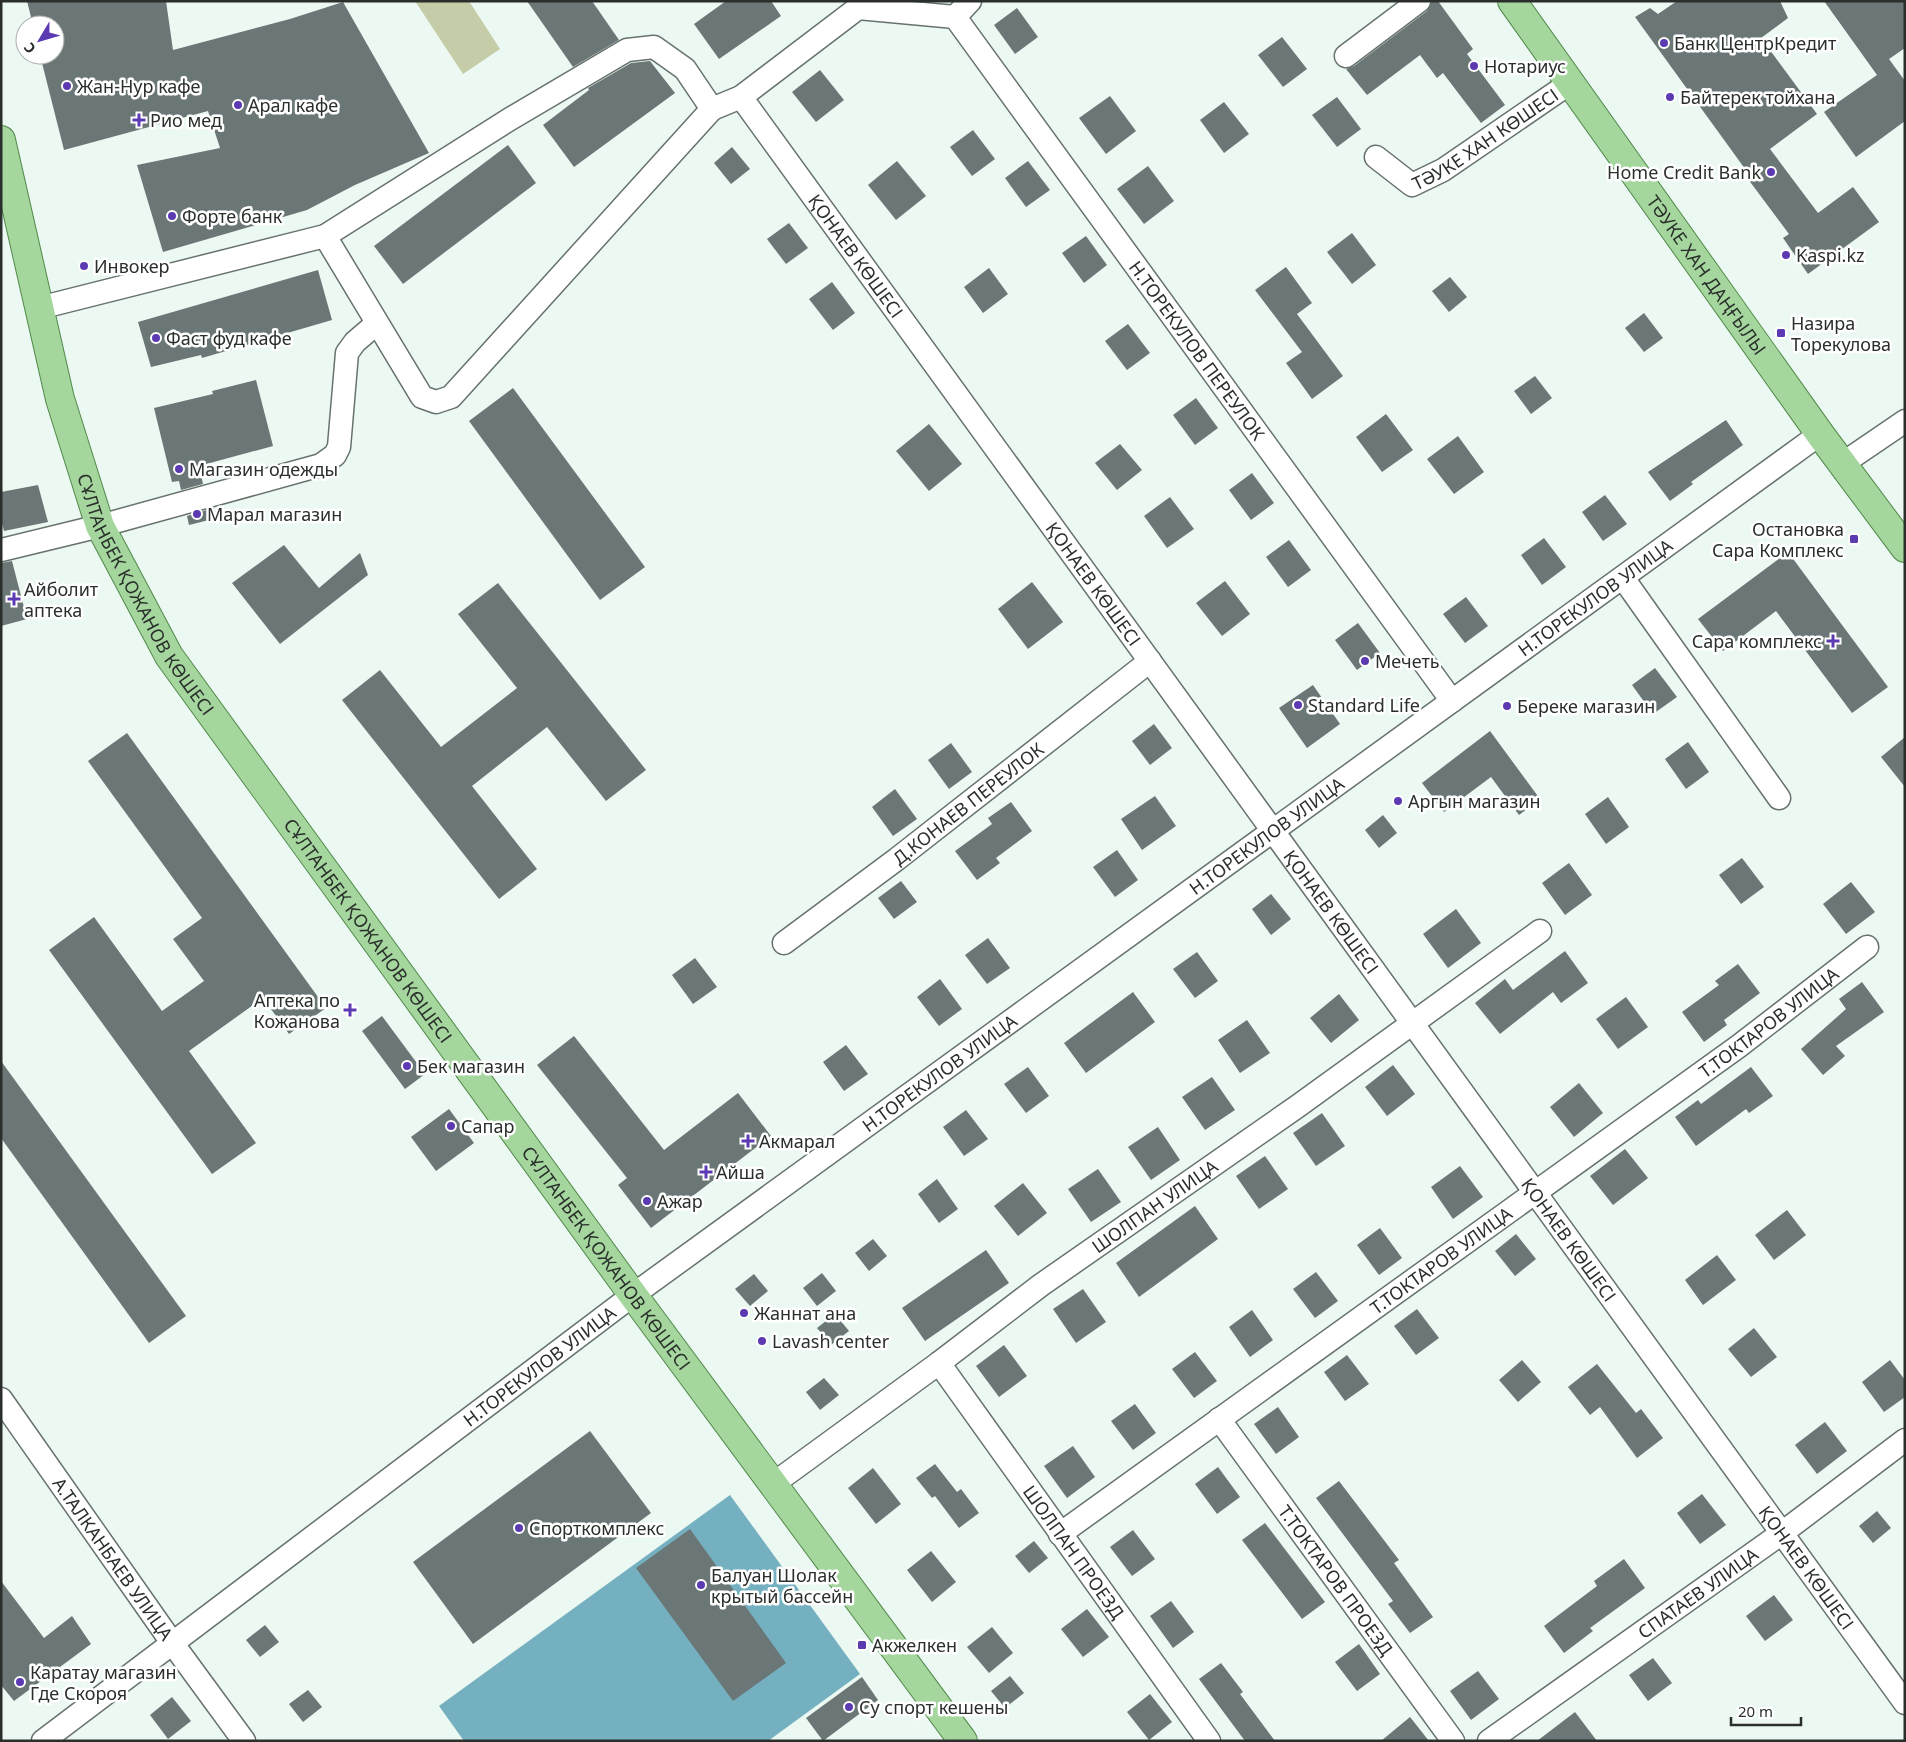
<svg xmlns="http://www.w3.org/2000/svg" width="1906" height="1742" font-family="'Noto Sans',sans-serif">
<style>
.green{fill:#c5cca8}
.water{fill:#74b0bf}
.building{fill:#6b7776}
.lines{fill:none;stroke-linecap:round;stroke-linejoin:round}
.street-casing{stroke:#67726d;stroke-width:25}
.primary-casing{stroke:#528a4b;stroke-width:30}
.street{stroke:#fff;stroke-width:22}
.primary{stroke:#a4d69d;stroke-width:28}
.poi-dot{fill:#5b3ab2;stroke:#fff;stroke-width:2}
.labels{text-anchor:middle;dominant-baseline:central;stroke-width:5;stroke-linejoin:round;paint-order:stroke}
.poi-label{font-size:18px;fill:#2a2f2c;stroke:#fff;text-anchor:start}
.street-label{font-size:18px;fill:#2a2f2c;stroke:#fff}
</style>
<rect width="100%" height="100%" fill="#ecf8f2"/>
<polygon class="green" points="415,1 469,1 500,49 463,74"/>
<polygon class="water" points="730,1495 860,1674 768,1741 464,1741 439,1706"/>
<g class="building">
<polygon points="27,1 166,1 173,50 290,19 343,2 429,153 355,185 307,210 163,252 137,165 220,148 208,111 64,150 40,55 55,55 55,25 33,25"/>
<polygon points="527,1 592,1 619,40 573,67"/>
<polygon points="726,1 771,1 781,16 719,59 694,24"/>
<polygon points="1432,1 1438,1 1473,49 1467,54 1505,105 1481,123 1443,73 1437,78 1420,55 1367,95 1346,69 1354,66 1427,11"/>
<polygon points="1677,1 1780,1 1788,18 1761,38 1817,114 1770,149 1818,213 1853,187 1879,222 1808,274 1783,238 1789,234 1745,175 1748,173 1635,17 1650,8 1658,14"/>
<polygon points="1824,1 1905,1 1905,48 1889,59 1905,81 1905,121 1856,157 1824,112 1877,75"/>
<polygon points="1017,8 1038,37 1015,54 994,25"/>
<polygon points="1282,37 1307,69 1283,87 1258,55"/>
<polygon points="650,61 675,93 574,167 543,125 589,90 588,88 631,63"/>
<polygon points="820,70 844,100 816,122 792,92"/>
<polygon points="1110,96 1136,131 1106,154 1079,118"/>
<polygon points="1337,97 1361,129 1337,147 1312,115"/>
<polygon points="1224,102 1249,134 1224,153 1200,120"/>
<polygon points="973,130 995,159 972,176 950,147"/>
<polygon points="508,145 536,183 403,284 374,246"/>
<polygon points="732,147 750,169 731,184 714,163"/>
<polygon points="897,161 926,196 896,220 868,185"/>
<polygon points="1028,161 1050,190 1026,207 1005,178"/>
<polygon points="1148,166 1174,201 1144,224 1117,189"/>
<polygon points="789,223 808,248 786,264 767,239"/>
<polygon points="1352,233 1376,265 1352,284 1327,252"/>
<polygon points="1086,236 1107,265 1084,283 1062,253"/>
<polygon points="1286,267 1312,303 1297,314 1343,376 1312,399 1286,363 1302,352 1255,290"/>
<polygon points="989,268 1008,294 983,313 964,287"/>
<polygon points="318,270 332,320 202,358 201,355 151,367 138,322"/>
<polygon points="1450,277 1467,297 1449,312 1432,291"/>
<polygon points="832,282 855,313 833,330 809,299"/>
<polygon points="1644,313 1663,338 1644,352 1625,328"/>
<polygon points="1128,324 1150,353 1127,370 1105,341"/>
<polygon points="1535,376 1552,398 1531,414 1514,391"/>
<polygon points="256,380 273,446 199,466 203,484 181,490 179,481 172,482 154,408 213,394 212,391"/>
<polygon points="513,388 645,567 600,600 469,421"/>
<polygon points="1196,398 1218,428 1195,445 1173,415"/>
<polygon points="1386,414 1413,450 1382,472 1356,437"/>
<polygon points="1726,420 1743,445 1691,482 1693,484 1670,501 1648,472"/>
<polygon points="929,424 962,464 929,491 896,451"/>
<polygon points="1458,436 1484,472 1454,494 1427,459"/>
<polygon points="1120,444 1142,470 1117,490 1095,463"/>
<polygon points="1252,473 1274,503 1251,520 1229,490"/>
<polygon points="38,485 48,522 4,531 1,520 1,492"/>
<polygon points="1605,495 1627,524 1603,541 1582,512"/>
<polygon points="1170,497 1194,529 1167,548 1144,516"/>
<polygon points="210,509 213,519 189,525 187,516"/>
<polygon points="1544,538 1566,567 1542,585 1521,555"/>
<polygon points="1289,540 1311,570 1288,587 1266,557"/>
<polygon points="284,545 319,588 360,553 368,575 280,644 232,583"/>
<polygon points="1788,552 1888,687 1852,713 1776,611 1723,651 1698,619"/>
<polygon points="12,561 27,619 1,626 1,563"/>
<polygon points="1225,581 1250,614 1222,636 1196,603"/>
<polygon points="1032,582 1063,622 1028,649 998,609"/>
<polygon points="498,583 646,770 606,801 547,727 472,786 537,869 499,899 342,700 380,670 441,747 517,688 458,614"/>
<polygon points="1466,597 1488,626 1465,643 1443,614"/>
<polygon points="1358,623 1380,653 1357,670 1335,640"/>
<polygon points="1655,668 1677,697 1653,714 1632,685"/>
<polygon points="1313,685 1340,724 1307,748 1279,708"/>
<polygon points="1154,724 1172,748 1150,765 1132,741"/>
<polygon points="1490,731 1540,799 1519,815 1491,777 1444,812 1422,783"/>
<polygon points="127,733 326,1008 289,1034 263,998 189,1051 256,1143 212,1174 49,950 94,917 162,1011 204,981 173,939 202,918 88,761"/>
<polygon points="1905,737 1905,787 1881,757"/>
<polygon points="1688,742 1709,772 1686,789 1665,759"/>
<polygon points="951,743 972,772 949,789 928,760"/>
<polygon points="895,789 917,819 893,836 872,807"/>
<polygon points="1155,796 1176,826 1142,850 1121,819"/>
<polygon points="1608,797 1629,827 1606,844 1585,814"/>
<polygon points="1011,802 1032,831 996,858 1000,863 977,880 955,851 992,824 988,818"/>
<polygon points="1383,815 1397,833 1379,848 1365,830"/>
<polygon points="1117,850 1138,880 1115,897 1093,867"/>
<polygon points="1742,858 1764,887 1741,904 1719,875"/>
<polygon points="1569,863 1592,895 1565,915 1542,883"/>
<polygon points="901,881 917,902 894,919 878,898"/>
<polygon points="1851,882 1875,912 1846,934 1823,904"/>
<polygon points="1271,894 1291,919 1271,935 1252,909"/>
<polygon points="1456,909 1481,943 1448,968 1423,934"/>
<polygon points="988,938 1010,968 987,984 965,955"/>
<polygon points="1565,951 1588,983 1561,1003 1553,992 1500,1034 1475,1003 1505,979 1513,990"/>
<polygon points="1197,952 1218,981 1195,998 1173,969"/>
<polygon points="695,958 717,987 693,1004 672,975"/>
<polygon points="1738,964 1760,993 1724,1020 1727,1025 1704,1042 1682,1012 1719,985 1715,981"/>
<polygon points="940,979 962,1009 939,1026 917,997"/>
<polygon points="1862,982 1884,1012 1836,1046 1845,1056 1823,1075 1801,1049 1846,1009 1839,999"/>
<polygon points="1133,992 1155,1022 1086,1073 1064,1043"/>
<polygon points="1339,994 1359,1020 1331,1043 1310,1018"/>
<polygon points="1626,997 1648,1027 1618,1049 1596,1019"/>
<polygon points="382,1016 425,1074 405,1089 362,1031"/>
<polygon points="1247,1020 1270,1053 1240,1073 1218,1040"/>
<polygon points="574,1036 664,1150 738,1093 771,1136 651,1228 618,1185 627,1178 537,1065"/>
<polygon points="846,1045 868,1074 844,1091 823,1062"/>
<polygon points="1,1061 186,1316 149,1343 1,1138"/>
<polygon points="1393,1065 1415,1094 1387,1116 1365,1087"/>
<polygon points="1028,1067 1049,1096 1026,1113 1004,1084"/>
<polygon points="1751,1067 1773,1096 1749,1113 1746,1109 1696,1146 1675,1117 1698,1100 1701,1104"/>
<polygon points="1212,1077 1235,1110 1205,1130 1182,1097"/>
<polygon points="1579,1083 1603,1113 1574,1137 1550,1107"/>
<polygon points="449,1109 474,1143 436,1171 411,1137"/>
<polygon points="966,1110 988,1139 964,1156 943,1127"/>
<polygon points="1322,1113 1345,1146 1316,1166 1293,1133"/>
<polygon points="1158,1127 1180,1160 1151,1180 1128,1147"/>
<polygon points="1625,1149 1648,1178 1613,1205 1590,1176"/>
<polygon points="1265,1156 1288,1189 1259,1209 1236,1176"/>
<polygon points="1460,1166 1483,1197 1453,1219 1431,1187"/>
<polygon points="1098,1169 1121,1202 1091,1222 1068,1189"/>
<polygon points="937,1179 958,1209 939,1223 918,1194"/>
<polygon points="1023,1183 1047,1213 1018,1236 994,1206"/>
<polygon points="1195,1206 1218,1239 1139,1297 1116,1263"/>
<polygon points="1787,1210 1806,1235 1774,1260 1755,1235"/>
<polygon points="1380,1228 1402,1258 1379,1275 1357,1245"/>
<polygon points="1516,1234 1536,1259 1515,1276 1495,1251"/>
<polygon points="873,1239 887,1256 869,1271 855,1253"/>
<polygon points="986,1250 1009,1283 925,1341 902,1308"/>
<polygon points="1717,1255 1736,1280 1703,1305 1685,1280"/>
<polygon points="1316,1272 1338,1301 1315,1318 1293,1289"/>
<polygon points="822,1273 836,1291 817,1306 803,1288"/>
<polygon points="754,1274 768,1291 750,1306 735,1289"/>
<polygon points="1083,1289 1106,1322 1076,1343 1053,1309"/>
<polygon points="1417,1309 1439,1338 1416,1355 1394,1326"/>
<polygon points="1252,1310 1273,1340 1250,1357 1229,1327"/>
<polygon points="835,1314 849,1331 831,1345 817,1328"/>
<polygon points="1754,1328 1777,1357 1751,1377 1728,1349"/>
<polygon points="1004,1345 1027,1376 999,1397 976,1366"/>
<polygon points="1195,1352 1217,1381 1194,1398 1172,1369"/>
<polygon points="1347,1355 1369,1384 1345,1401 1324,1372"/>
<polygon points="1522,1360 1541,1382 1518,1402 1499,1380"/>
<polygon points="1890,1360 1905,1380 1905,1397 1884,1412 1862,1382"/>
<polygon points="1597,1364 1636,1413 1641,1409 1663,1438 1637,1458 1600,1407 1590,1415 1568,1387"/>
<polygon points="824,1378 839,1395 820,1410 806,1392"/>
<polygon points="1135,1404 1156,1433 1133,1450 1111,1421"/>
<polygon points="1278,1407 1299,1437 1276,1454 1254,1424"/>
<polygon points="1825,1422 1847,1451 1817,1474 1795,1445"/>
<polygon points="590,1431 651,1513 473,1644 413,1562"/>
<polygon points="1073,1446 1095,1477 1067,1498 1044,1466"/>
<polygon points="935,1464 957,1492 961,1489 979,1513 959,1528 935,1496 932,1498 916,1478"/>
<polygon points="1218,1467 1240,1497 1217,1514 1195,1484"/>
<polygon points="873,1468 901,1504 876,1524 848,1488"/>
<polygon points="1339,1481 1399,1560 1394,1563 1433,1617 1410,1633 1388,1604 1393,1601 1316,1498"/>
<polygon points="1702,1494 1726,1525 1700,1544 1677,1513"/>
<polygon points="1877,1511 1891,1528 1873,1543 1859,1526"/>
<polygon points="1265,1523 1325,1602 1302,1619 1242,1540"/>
<polygon points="690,1529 786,1663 733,1701 636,1568"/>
<polygon points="1133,1530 1155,1559 1132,1576 1110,1547"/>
<polygon points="1034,1541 1048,1558 1029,1573 1015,1556"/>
<polygon points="931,1551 956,1582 932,1602 907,1570"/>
<polygon points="1624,1559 1645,1588 1590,1628 1593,1631 1564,1653 1544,1626 1597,1586 1594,1581"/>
<polygon points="1,1581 44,1638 72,1616 91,1644 14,1701 1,1685"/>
<polygon points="1774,1595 1793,1620 1765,1641 1746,1616"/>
<polygon points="1171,1601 1194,1632 1173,1648 1150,1616"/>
<polygon points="1087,1609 1109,1637 1083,1657 1061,1629"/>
<polygon points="265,1625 279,1642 260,1657 246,1640"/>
<polygon points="992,1627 1013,1653 989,1673 967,1647"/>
<polygon points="1359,1644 1380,1674 1357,1691 1335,1662"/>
<polygon points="1653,1658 1672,1683 1648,1701 1629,1675"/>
<polygon points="1221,1663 1243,1692 1240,1694 1275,1741 1245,1741 1199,1679"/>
<polygon points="1478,1671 1499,1699 1471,1720 1450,1691"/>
<polygon points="1010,1676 1024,1693 1005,1708 991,1691"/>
<polygon points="862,1677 878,1700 823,1741 806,1718"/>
<polygon points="308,1690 322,1707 303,1722 289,1704"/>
<polygon points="1150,1694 1172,1722 1149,1740 1127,1712"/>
<polygon points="172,1697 191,1721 168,1739 150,1715"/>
<polygon points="1575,1712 1597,1741 1537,1741"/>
<polygon points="1410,1717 1429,1741 1381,1741"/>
</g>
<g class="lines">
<defs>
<g id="street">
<path id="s1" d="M970 1 955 17 1452 701"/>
<polyline points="1346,56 1419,1"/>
<path id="s2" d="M741 97 1905 1703"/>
<path id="s3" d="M1376 157 1412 185 1443 170 1570 83"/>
<polyline points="325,236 422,397 436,402 451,397 712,109"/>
<polyline points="39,308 325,236 510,119 627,50 654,47 685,69 712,109 741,97 858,8 955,17"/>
<polyline points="1842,464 1905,421"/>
<polyline points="1,550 100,526 321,465 335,455 339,447 347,353 355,342 376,324"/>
<polyline points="1623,578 1779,798"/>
<path id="s4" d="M784 943 897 859 1150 661"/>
<path id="s5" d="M939 1363 1209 1741"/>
<path id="s6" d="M1 1399 173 1644 244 1741"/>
<path id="s7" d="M1219 1419 1453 1741"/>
<path id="s8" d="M773 1484 939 1363 1041 1285 1298 1106 1540 931"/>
<path id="s9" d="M1060 1534 1739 1046 1867 947"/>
<path id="s10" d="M43 1741 633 1295 1820 434"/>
<path id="s11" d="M1489 1741 1782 1533 1905 1440"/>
</g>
<g id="primary">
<path id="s12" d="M1512 1 1820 434 1905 548"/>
<path id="s13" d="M1 140 60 399 100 526 169 656 633 1295 963 1741"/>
</g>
</defs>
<use href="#street" class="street-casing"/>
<use href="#primary" class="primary-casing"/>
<use href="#street" class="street"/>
<use href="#primary" class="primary"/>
</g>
<g class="poi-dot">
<circle cx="1664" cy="43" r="5"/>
<circle cx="1474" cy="66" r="5"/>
<circle cx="67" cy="86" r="5"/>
<circle cx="1670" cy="97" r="5"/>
<circle cx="238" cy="105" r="5"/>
<path d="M136.5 112.5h5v5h5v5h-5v5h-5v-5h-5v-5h5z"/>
<circle cx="1771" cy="172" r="5"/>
<circle cx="172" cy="216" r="5"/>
<circle cx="1786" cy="255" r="5"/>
<circle cx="84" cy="266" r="5"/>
<rect x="1776" y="328" width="10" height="10" rx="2.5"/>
<circle cx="156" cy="338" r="5"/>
<circle cx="179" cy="469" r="5"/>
<circle cx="197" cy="514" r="5"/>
<rect x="1849" y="534" width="10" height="10" rx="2.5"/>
<path d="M11.5 591.5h5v5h5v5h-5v5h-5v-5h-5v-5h5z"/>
<path d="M1830.5 633.5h5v5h5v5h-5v5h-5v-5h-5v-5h5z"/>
<circle cx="1365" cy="661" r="5"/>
<circle cx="1298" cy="705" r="5"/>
<circle cx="1507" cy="706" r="5"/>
<circle cx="1398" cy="801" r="5"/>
<path d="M347.5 1002.5h5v5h5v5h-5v5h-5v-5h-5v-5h5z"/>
<circle cx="407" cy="1066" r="5"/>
<circle cx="451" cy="1126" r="5"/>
<path d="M745.5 1133.5h5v5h5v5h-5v5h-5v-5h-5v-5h5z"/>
<path d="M703.5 1164.5h5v5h5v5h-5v5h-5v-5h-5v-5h5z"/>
<circle cx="647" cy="1201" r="5"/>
<circle cx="744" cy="1313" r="5"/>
<circle cx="762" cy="1341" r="5"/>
<circle cx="519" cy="1528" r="5"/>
<circle cx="701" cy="1585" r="5"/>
<rect x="857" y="1640" width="10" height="10" rx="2.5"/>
<circle cx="20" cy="1682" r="5"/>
<circle cx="849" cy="1707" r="5"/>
</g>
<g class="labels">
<g class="poi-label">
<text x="1674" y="43">Банк ЦентрКредит</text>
<text x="1484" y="66">Нотариус</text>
<text x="77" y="86">Жан-Нур кафе</text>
<text x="1680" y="97">Байтерек тойхана</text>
<text x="248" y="105">Арал кафе</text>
<text x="150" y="120">Рио мед</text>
<text x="1761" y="172" text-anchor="end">Home Credit Bank</text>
<text x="182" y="216">Форте банк</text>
<text x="1796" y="255">Kaspi.kz</text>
<text x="94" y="266">Инвокер</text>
<text x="1791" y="323">Назира<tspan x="1791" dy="21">Торекулова</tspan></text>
<text x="166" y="338">Фаст фуд кафе</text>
<text x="189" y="469">Магазин одежды</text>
<text x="207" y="514">Марал магазин</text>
<text x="1844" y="529" text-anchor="end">Остановка<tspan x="1844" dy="21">Сара Комплекс</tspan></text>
<text x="24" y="589">Айболит<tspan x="24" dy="21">аптека</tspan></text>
<text x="1822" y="641" text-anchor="end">Сара комплекс</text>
<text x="1375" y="661">Мечеть</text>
<text x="1308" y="705">Standard Life</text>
<text x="1517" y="706">Береке магазин</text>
<text x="1408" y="801">Аргын магазин</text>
<text x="340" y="1000" text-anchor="end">Аптека по<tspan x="340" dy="21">Кожанова</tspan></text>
<text x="417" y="1066">Бек магазин</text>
<text x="461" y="1126">Сапар</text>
<text x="759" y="1141">Акмарал</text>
<text x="716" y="1172">Айша</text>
<text x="657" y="1201">Ажар</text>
<text x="754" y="1313">Жаннат ана</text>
<text x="772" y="1341">Lavash center</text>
<text x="529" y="1528">Спорткомплекс</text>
<text x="711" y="1575">Балуан Шолак<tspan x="711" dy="21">крытый бассейн</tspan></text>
<text x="872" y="1645">Акжелкен</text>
<text x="30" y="1672">Каратау магазин<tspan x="30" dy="21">Где Скороя</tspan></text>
<text x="859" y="1707">Су спорт кешены</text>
</g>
<g class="street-label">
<text stroke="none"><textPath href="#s3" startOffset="132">ТӘУКЕ ХАН КӨШЕСІ</textPath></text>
<text stroke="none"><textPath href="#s2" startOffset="196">ҚОНАЕВ КӨШЕСІ</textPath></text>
<text stroke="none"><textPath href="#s12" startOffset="336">ТӘУКЕ ХАН ДАҢҒЫЛЫ</textPath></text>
<text stroke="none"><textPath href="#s1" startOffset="434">Н.ТОРЕКУЛОВ ПЕРЕУЛОК</textPath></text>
<text stroke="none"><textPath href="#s2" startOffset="601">ҚОНАЕВ КӨШЕСІ</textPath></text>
<text stroke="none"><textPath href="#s13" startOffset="480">СҰЛТАНБЕК ҚОЖАНОВ КӨШЕСІ</textPath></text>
<text stroke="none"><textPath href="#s10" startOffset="1928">Н.ТОРЕКУЛОВ УЛИЦА</textPath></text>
<text stroke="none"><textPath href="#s4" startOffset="231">Д.КОНАЕВ ПЕРЕУЛОК</textPath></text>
<text stroke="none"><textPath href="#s10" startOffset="1522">Н.ТОРЕКУЛОВ УЛИЦА</textPath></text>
<text stroke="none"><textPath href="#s2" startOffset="1006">ҚОНАЕВ КӨШЕСІ</textPath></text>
<text stroke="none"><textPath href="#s13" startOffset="885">СҰЛТАНБЕК ҚОЖАНОВ КӨШЕСІ</textPath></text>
<text stroke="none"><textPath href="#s9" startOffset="874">Т.ТОКТАРОВ УЛИЦА</textPath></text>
<text stroke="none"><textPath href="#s10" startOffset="1118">Н.ТОРЕКУЛОВ УЛИЦА</textPath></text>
<text stroke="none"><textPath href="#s8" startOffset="472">ШОЛПАН УЛИЦА</textPath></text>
<text stroke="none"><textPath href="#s2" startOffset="1411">ҚОНАЕВ КӨШЕСІ</textPath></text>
<text stroke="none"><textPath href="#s13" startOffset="1290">СҰЛТАНБЕК ҚОЖАНОВ КӨШЕСІ</textPath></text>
<text stroke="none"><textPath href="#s9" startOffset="469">Т.ТОКТАРОВ УЛИЦА</textPath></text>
<text stroke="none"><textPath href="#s10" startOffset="622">Н.ТОРЕКУЛОВ УЛИЦА</textPath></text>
<text stroke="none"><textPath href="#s5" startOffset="232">ШОЛПАН ПРОЕЗД</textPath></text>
<text stroke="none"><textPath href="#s6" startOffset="195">А.ТАЛКАНБАЕВ УЛИЦА</textPath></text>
<text stroke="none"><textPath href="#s2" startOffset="1816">ҚОНАЕВ КӨШЕСІ</textPath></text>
<text stroke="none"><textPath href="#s7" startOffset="199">Т.ТОКТАРОВ ПРОЕЗД</textPath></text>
<text stroke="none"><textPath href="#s11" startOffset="256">СПАТАЕВ УЛИЦА</textPath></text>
</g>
</g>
<rect width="1906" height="1742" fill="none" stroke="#2a2f2c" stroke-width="5"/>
<g transform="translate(40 40) rotate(232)"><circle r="24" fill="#ffffff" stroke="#aaacab"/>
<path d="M0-4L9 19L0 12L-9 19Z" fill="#5b3ab2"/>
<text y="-8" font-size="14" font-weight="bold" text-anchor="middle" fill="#2a2f2c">С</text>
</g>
<path d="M1731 1717v8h70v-8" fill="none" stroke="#2a2f2c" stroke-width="2.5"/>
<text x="1738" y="1717" font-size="15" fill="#2a2f2c" stroke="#ffffff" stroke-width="4" paint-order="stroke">20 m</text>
</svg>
